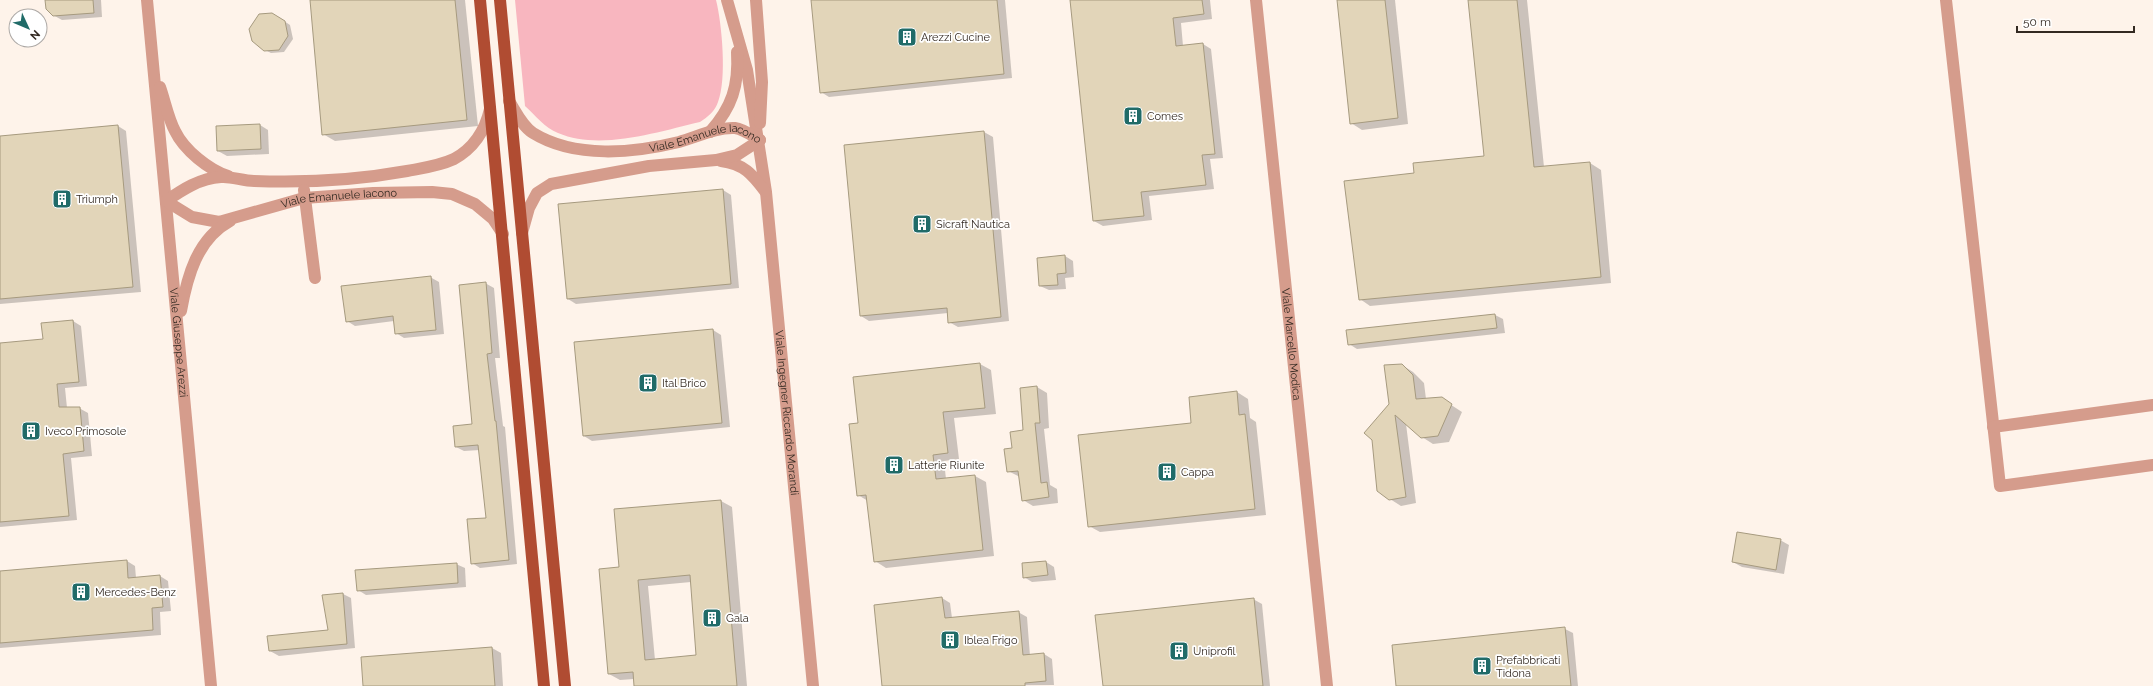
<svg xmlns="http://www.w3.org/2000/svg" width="2153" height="686" font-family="Raleway,sans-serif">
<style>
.green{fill:#f8b6bf}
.shadow{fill:#0003;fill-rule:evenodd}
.building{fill:#e2d5b9;stroke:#a69a7f;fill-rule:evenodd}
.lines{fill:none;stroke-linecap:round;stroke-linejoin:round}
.minor{stroke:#d59c8c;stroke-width:12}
.major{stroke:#b04c32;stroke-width:12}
.labels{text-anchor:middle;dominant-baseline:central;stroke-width:3.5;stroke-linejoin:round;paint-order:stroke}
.poi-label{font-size:11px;fill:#332921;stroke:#fff;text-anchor:start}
.street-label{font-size:11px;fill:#332921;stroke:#fff}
</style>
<rect width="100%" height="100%" fill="#fef3ea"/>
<path class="green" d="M515 0H716C722 24 727 79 718 102 715 111 708 117 700 122 657 132 600 151 558 133 545 128 535 115 525 106Z"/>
<g class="shadow">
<polygon points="46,0 101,0 102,17 62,20 53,15"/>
<polygon points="311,0 465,0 478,126 335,141 323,134"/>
<polygon points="812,0 1005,0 1012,78 829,97 821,92"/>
<polygon points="1071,0 1210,0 1212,19 1181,23 1183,46 1203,44 1211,49 1223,158 1210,159 1214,189 1149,196 1152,220 1103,226 1094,221"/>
<polygon points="1338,0 1395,0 1408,124 1362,130 1351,123"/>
<polygon points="1469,0 1527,0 1544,167 1590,163 1601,170 1611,283 1370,306 1360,299 1415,174 1485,157"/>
<polygon points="278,17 290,25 293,39 284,52 271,53 265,50"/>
<polygon points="260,125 268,130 269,154 227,156 218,151"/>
<polygon points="118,126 126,131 141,292 0,304 0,137"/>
<polygon points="984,132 993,137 1009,321 958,327 949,322 948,313 869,321 861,316 845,146"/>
<polygon points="723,190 731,195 739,288 576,304 568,299"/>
<polygon points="1065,256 1073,261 1074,277 1065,278 1066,289 1049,290 1040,286"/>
<polygon points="430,277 439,282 444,334 404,338 396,333 394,321 355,326 347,321"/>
<polygon points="485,283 494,288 500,358 495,358 503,426 505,427 517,564 480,568 472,563 487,519 480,450 464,451 456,447 473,425"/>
<polygon points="1495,315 1503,319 1505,333 1357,349 1349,344"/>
<polygon points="73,321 81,326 87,386 65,388 67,408 79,408 88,413 92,456 71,458 77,520 0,527 0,344 44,340"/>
<polygon points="713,330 721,335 730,427 592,441 584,436"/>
<polygon points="980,364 991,370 996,414 954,418 959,459 944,461 946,479 975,476 986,482 994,556 886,568 875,561 868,501 858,495 859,424 854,378"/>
<polygon points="1402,365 1413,372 1424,383 1426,399 1442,399 1462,412 1449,442 1433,444 1422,437 1406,424 1416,503 1401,506 1390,499 1390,404"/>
<polygon points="1037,387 1047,393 1049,428 1044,429 1050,485 1057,489 1058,503 1033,506 1023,500 1020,477 1008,471 1013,449 1024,431 1021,389"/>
<polygon points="1237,392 1248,399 1250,418 1256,422 1266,515 1100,532 1089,526"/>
<path d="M721 501 732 507 747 686H635L634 679 620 680 609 674 620 568 615 510ZM691 582 697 656 655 660 648 586Z"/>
<polygon points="1780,540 1789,545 1784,574 1742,567 1733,562"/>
<polygon points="127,561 135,566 136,578 160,576 168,581 171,611 160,612 161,635 0,648 0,572"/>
<polygon points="1046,562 1054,567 1056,580 1032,582 1024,577"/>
<polygon points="456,564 465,568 466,587 366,595 358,590"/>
<polygon points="343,594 351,598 355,648 279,656 270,651 329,631"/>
<polygon points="942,598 950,603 952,618 1018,612 1027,617 1030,656 1044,654 1052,659 1054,685 883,686"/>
<polygon points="1253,599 1262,604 1270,686 1104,686"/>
<polygon points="1565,629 1573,633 1578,686 1397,686"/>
<polygon points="492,648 501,653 503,686 364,686 362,658"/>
</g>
<g class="building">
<polygon points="45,0 93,0 94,13 53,16 46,9"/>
<polygon points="310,0 455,0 467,120 322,135"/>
<polygon points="811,0 997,0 1004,74 820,93"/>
<polygon points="1070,0 1202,0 1204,14 1173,18 1176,46 1203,43 1215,154 1202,155 1206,185 1141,192 1144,216 1093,221"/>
<polygon points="1337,0 1385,0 1398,118 1350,124"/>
<polygon points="1468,0 1517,0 1534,167 1590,162 1601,277 1359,300 1344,181 1414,173 1413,163 1484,156"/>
<polygon points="272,13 285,21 288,36 279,50 264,51 252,41 249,29 259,14"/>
<polygon points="260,124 261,149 217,151 216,126"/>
<polygon points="118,125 133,287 0,299 0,136"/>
<polygon points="984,131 1001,317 948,323 947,308 860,316 844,145"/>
<polygon points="723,189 731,284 567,299 558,204"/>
<polygon points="1065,255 1066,273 1057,274 1058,285 1039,286 1037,258"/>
<polygon points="431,276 436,330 395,334 393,316 346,322 341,286"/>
<polygon points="486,282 492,353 487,354 495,421 496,421 509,560 471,564 467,519 486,518 478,445 455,447 453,426 472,424 459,285"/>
<polygon points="1495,314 1497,328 1348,345 1346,330"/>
<polygon points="73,320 79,382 57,384 59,407 80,407 84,451 63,454 69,516 0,522 0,343 43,339 41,323"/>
<polygon points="713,329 722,423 583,436 574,342"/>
<polygon points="980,363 985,408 943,412 948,453 933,455 936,479 975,475 983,550 874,562 866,495 857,496 849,424 858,423 853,377"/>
<polygon points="1402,364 1413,375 1416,399 1442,397 1452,404 1438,436 1421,438 1395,415 1406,497 1389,500 1377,491 1372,440 1364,433 1389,404 1384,365"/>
<polygon points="1037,386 1040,423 1035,423 1041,483 1047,482 1049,497 1022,501 1018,471 1007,472 1004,449 1012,448 1010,432 1023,430 1020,388"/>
<polygon points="1237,391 1239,415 1245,414 1255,509 1088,527 1078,435 1191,423 1189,397"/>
<path d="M721 500 737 686H634L633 672 608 674 599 569 619 567 614 509ZM690 575 696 655 645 660 638 580Z"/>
<polygon points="1737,532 1781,539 1776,570 1732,562"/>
<polygon points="127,560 128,578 160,575 163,607 152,608 153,630 0,643 0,571"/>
<polygon points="1046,561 1048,575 1023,578 1022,563"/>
<polygon points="457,563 458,583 357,591 355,570"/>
<polygon points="343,593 347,644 269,651 267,636 328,630 322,595"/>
<polygon points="942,597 945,618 1019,611 1023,655 1044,653 1046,681 1025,683 1025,686 882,686 874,605"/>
<polygon points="1254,598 1263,686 1103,686 1095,615"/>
<polygon points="1565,627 1571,686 1396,686 1392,645"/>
<polygon points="492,647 495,686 363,686 361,657"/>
</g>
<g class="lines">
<g class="minor">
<path id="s1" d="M147 0 211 686"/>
<path id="s2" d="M727 0 747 70 766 192 813 686"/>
<polyline points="756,0 762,82 760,123"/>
<path id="s3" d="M1256 0 1327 686"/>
<polyline points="1946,0 2000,486 2153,465"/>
<path d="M160 87C165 101 168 118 175 131 184 150 209 170 228 176"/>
<path id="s4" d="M509 101C516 112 522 126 533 133 575 159 634 153 679 142 697 137 716 127 735 128 743 129 753 136 760 140"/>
<path id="s5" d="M490 109C485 131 474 148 454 159 439 166 423 168 407 171 357 180 305 183 254 181 243 181 231 176 221 177 200 178 182 190 166 201L192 217 219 222 304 198 373 193 432 192 452 194 475 204 493 219 503 234"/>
<path d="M710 132C732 107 739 86 737 52"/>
<path d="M721 161C744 164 752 174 765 191"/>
<polyline points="304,190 315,278"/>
<polyline points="522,233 529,208 537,193 551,184 649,166 716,160 737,155 760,140"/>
<path d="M181 311C187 277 197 239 230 221"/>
<polyline points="1993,427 2153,405"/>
</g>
<g class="major">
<polyline points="480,0 544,686"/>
<polyline points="500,0 565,686"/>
</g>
</g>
<defs>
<symbol id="building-square" viewBox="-11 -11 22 22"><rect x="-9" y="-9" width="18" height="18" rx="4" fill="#206b68" stroke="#fff"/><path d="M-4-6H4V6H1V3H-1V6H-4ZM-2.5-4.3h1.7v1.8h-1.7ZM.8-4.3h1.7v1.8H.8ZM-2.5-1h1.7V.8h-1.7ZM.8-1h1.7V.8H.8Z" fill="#fff"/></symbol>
</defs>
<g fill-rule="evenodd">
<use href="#building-square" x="896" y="26" width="22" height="22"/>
<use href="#building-square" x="1122" y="105" width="22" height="22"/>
<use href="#building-square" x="51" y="188" width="22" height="22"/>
<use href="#building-square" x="911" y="213" width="22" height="22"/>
<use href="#building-square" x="637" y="372" width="22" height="22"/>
<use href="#building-square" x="20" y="420" width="22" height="22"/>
<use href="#building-square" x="883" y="454" width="22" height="22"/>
<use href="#building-square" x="1156" y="461" width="22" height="22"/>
<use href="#building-square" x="70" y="581" width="22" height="22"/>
<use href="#building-square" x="701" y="607" width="22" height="22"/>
<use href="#building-square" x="939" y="629" width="22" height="22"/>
<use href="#building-square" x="1168" y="640" width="22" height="22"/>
<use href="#building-square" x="1471" y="655" width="22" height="22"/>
</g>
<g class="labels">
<g class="poi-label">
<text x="921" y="37">Arezzi Cucine</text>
<text x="1147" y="116">Comes</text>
<text x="76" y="199">Triumph</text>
<text x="936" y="224">Sicraft Nautica</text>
<text x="662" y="383">Ital Brico</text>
<text x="45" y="431">Iveco Primosole</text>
<text x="908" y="465">Latterie Riunite</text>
<text x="1181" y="472">Cappa</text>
<text x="95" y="592">Mercedes-Benz</text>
<text x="726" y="618">Gala</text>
<text x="964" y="640">Iblea Frigo</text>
<text x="1193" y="651">Uniprofil</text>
<text x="1496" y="660">Prefabbricati<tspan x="1496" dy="13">Tidona</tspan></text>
</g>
<g class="street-label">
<text stroke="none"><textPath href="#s4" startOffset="218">Viale Emanuele Iacono</textPath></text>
<text stroke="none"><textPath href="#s5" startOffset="541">Viale Emanuele Iacono</textPath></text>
<text stroke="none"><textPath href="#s1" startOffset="344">Viale Giuseppe Arezzi</textPath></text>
<text stroke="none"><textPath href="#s3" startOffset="346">Viale Marcello Modica</textPath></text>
<text stroke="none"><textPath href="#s2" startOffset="418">Viale Ingegner Riccardo Morandi</textPath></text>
</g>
</g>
<g transform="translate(28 28) rotate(134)"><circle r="19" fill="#ffffff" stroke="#ada9a6"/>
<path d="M0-3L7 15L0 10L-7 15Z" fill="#206b68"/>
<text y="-6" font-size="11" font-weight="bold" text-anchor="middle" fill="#332921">N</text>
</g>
<path d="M2017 26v6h117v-6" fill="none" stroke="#332921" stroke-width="2"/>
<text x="2023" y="26" font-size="12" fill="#332921" stroke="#ffffff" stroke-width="3" paint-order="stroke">50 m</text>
</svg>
